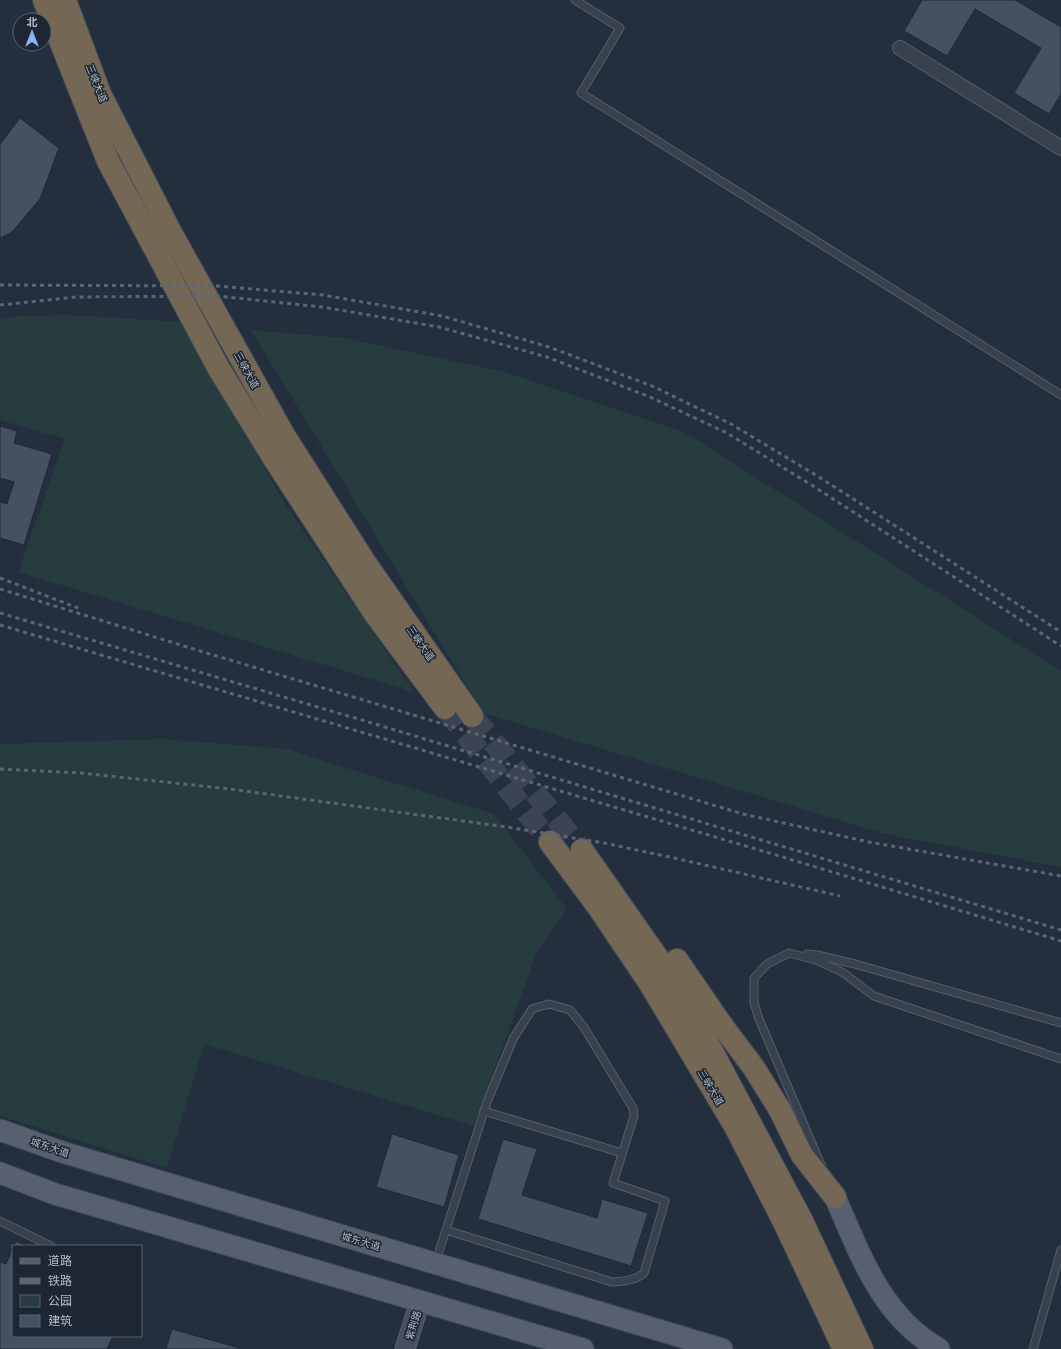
<svg xmlns="http://www.w3.org/2000/svg" width="1061" height="1349" font-family="Barlow,'Noto Sans SC',sans-serif">
<style>
.green{fill:#263c3f}
.building{fill:#455162;stroke:#1f2835}
.lines{fill:none;stroke-linecap:round;stroke-linejoin:round}
.highway-tunnel{stroke:#3a4453;stroke-width:22;stroke-dasharray:22 11;stroke-linecap:butt}
.lane-casing{stroke:#565f6c;stroke-width:9}
.street-casing{stroke:#565f6c;stroke-width:16}
.secondary-casing{stroke:#565f6c;stroke-width:21}
.primary-casing{stroke:#414a57;stroke-width:23}
.highway-casing{stroke:#434c59;stroke-width:24}
.lane{stroke:#38414e;stroke-width:7}
.street{stroke:#38414e;stroke-width:14}
.secondary{stroke:#465061;stroke-width:19}
.primary{stroke:#56606e;stroke-width:21}
.highway{stroke:#746855;stroke-width:22}
.rail{stroke:#5a6575;stroke-width:3;stroke-dasharray:4 4;stroke-linecap:butt}
.labels{text-anchor:middle;dominant-baseline:central;stroke-width:3;stroke-linejoin:round;paint-order:stroke}
.street-label{font-size:10px;fill:#b4bcc9;stroke:#1d2633}
</style>
<rect width="100%" height="100%" fill="#242f3e"/>
<g class="green">
<polygon points="70,315 181,322 285,504 414,692 18,572 65,439 0,420 0,320 17,316"/>
<polygon points="251,330 344,338 505,372 684,432 1061,671 1061,867 885,834 483,713"/>
<polygon points="161,739 289,749 308,756 494,814 567,909 537,952 474,1126 204,1044 167,1168 0,1116 0,744"/>
</g>
<g class="building">
<polygon points="922,0 1015,0 1061,27 1061,94 1049,114 1014,93 1041,48 975,9 947,56 904,31"/>
<polygon points="20,118 59,148 40,199 12,232 0,238 0,144"/>
<polygon points="0,426 17,431 14,443 52,454 24,545 0,538 0,502 7,504 14,482 0,478"/>
<polygon points="392,1134 459,1155 444,1207 376,1187"/>
<polygon points="503,1139 537,1149 522,1195 597,1218 602,1199 648,1213 631,1266 478,1219"/>
<polygon points="16,1241 26,1246 14,1246"/>
<polygon points="13,1248 13,1336 113,1336 107,1349 0,1349 0,1262 6,1264"/>
<polygon points="172,1329 243,1349 166,1349"/>
</g>
<g class="lines">
<g class="highway-tunnel">
<polyline points="445,708 550,842"/>
<polyline points="472,716 582,850"/>
</g>
<defs>
<g id="lane">
<polyline points="575,0 620,28 581,93 1061,395"/>
<polyline points="807,954 817,955 855,964 1061,1023"/>
<polyline points="484,1111 622,1153"/>
<polyline points="822,1167 759,1019 754,1003 754,978 767,964 789,953 816,960 842,972 874,996 1061,1059"/>
<polyline points="0,1221 51,1246"/>
<path d="M436 1261 487 1102 513 1039 532 1009 549 1004 570 1010 583 1026 633 1108 634 1116 613 1183 665 1201 644 1273C635 1281 624 1281 612 1282L446 1230"/>
<polyline points="1033,1349 1061,1250"/>
</g>
<polyline id="street" points="900,48 1061,148"/>
<polyline id="secondary" points="405,1349 420,1301"/>
<g id="primary">
<polyline points="0,1130 62,1152 722,1349"/>
<polyline points="0,1173 55,1194 583,1349"/>
<path d="M835 1197C860 1254 881 1316 939 1349"/>
</g>
<g id="highway">
<polyline points="44,0 108,161 219,369 273,457 375,614 445,708"/>
<polyline points="65,0 100,94 171,233 285,437 364,561 472,716"/>
<polyline points="550,842 599,908 649,982 735,1126 784,1222 844,1349"/>
<polyline points="582,850 678,987 802,1221 862,1349"/>
<polyline points="677,960 721,1024 754,1068 780,1110 802,1155 835,1197"/>
</g>
</defs>
<use href="#lane" class="lane-casing"/>
<use href="#street" class="street-casing"/>
<use href="#secondary" class="secondary-casing"/>
<use href="#primary" class="primary-casing"/>
<use href="#highway" class="highway-casing"/>
<use href="#lane" class="lane"/>
<use href="#street" class="street"/>
<use href="#secondary" class="secondary"/>
<use href="#primary" class="primary"/>
<use href="#highway" class="highway"/>
<g class="rail">
<polyline points="0,285 217,286 323,295 442,316 549,347 652,386 731,424 819,477 1061,632"/>
<polyline points="0,305 76,297 217,296 322,307 439,327 547,357 650,397 727,433 813,486 1061,646"/>
<polyline points="0,578 78,608"/>
<polyline points="0,589 200,651 743,814 869,842 1061,876"/>
<polyline points="0,613 365,721 1061,930"/>
<polyline points="0,625 776,855 1061,941"/>
<polyline points="0,769 81,773 230,789 507,827 604,843 674,858 840,896"/>
</g>
</g>
<g class="labels">
<g class="street-label">
<text transform="translate(97 83) rotate(68)">三峡大道</text>
<text transform="translate(247 370) rotate(61)">三峡大道</text>
<text transform="translate(421 643) rotate(55)">三峡大道</text>
<text transform="translate(711 1087) rotate(59)">三峡大道</text>
<text transform="translate(50 1147) rotate(19)">城东大道</text>
<text transform="translate(361 1241) rotate(17)">城东大道</text>
<text transform="translate(413 1325) rotate(-73)">紫荆路</text>
</g>
</g>
<rect x="12" y="1245" width="130" height="92" fill="#1d2633" stroke="#59626f"/>
<rect x="20" y="1258" width="20" height="6" fill="#56606e" stroke="#59626f"/>
<text x="48" y="1265" font-size="12" fill="#b4bcc9">道路</text>
<rect x="20" y="1278" width="20" height="6" fill="#5a6575" stroke="#59626f"/>
<text x="48" y="1285" font-size="12" fill="#b4bcc9">铁路</text>
<rect x="20" y="1295" width="20" height="12" fill="#263c3f" stroke="#59626f"/>
<text x="48" y="1305" font-size="12" fill="#b4bcc9">公园</text>
<rect x="20" y="1315" width="20" height="12" fill="#455162" stroke="#59626f"/>
<text x="48" y="1325" font-size="12" fill="#b4bcc9">建筑</text>
<g transform="translate(32 32)"><circle r="19" fill="#1d2633" stroke="#59626f"/>
<path d="M0-3L7 15L0 10L-7 15Z" fill="#8ab4f8"/>
<text y="-6" font-size="11" font-weight="bold" text-anchor="middle" fill="#b4bcc9">北</text>
</g>
</svg>
